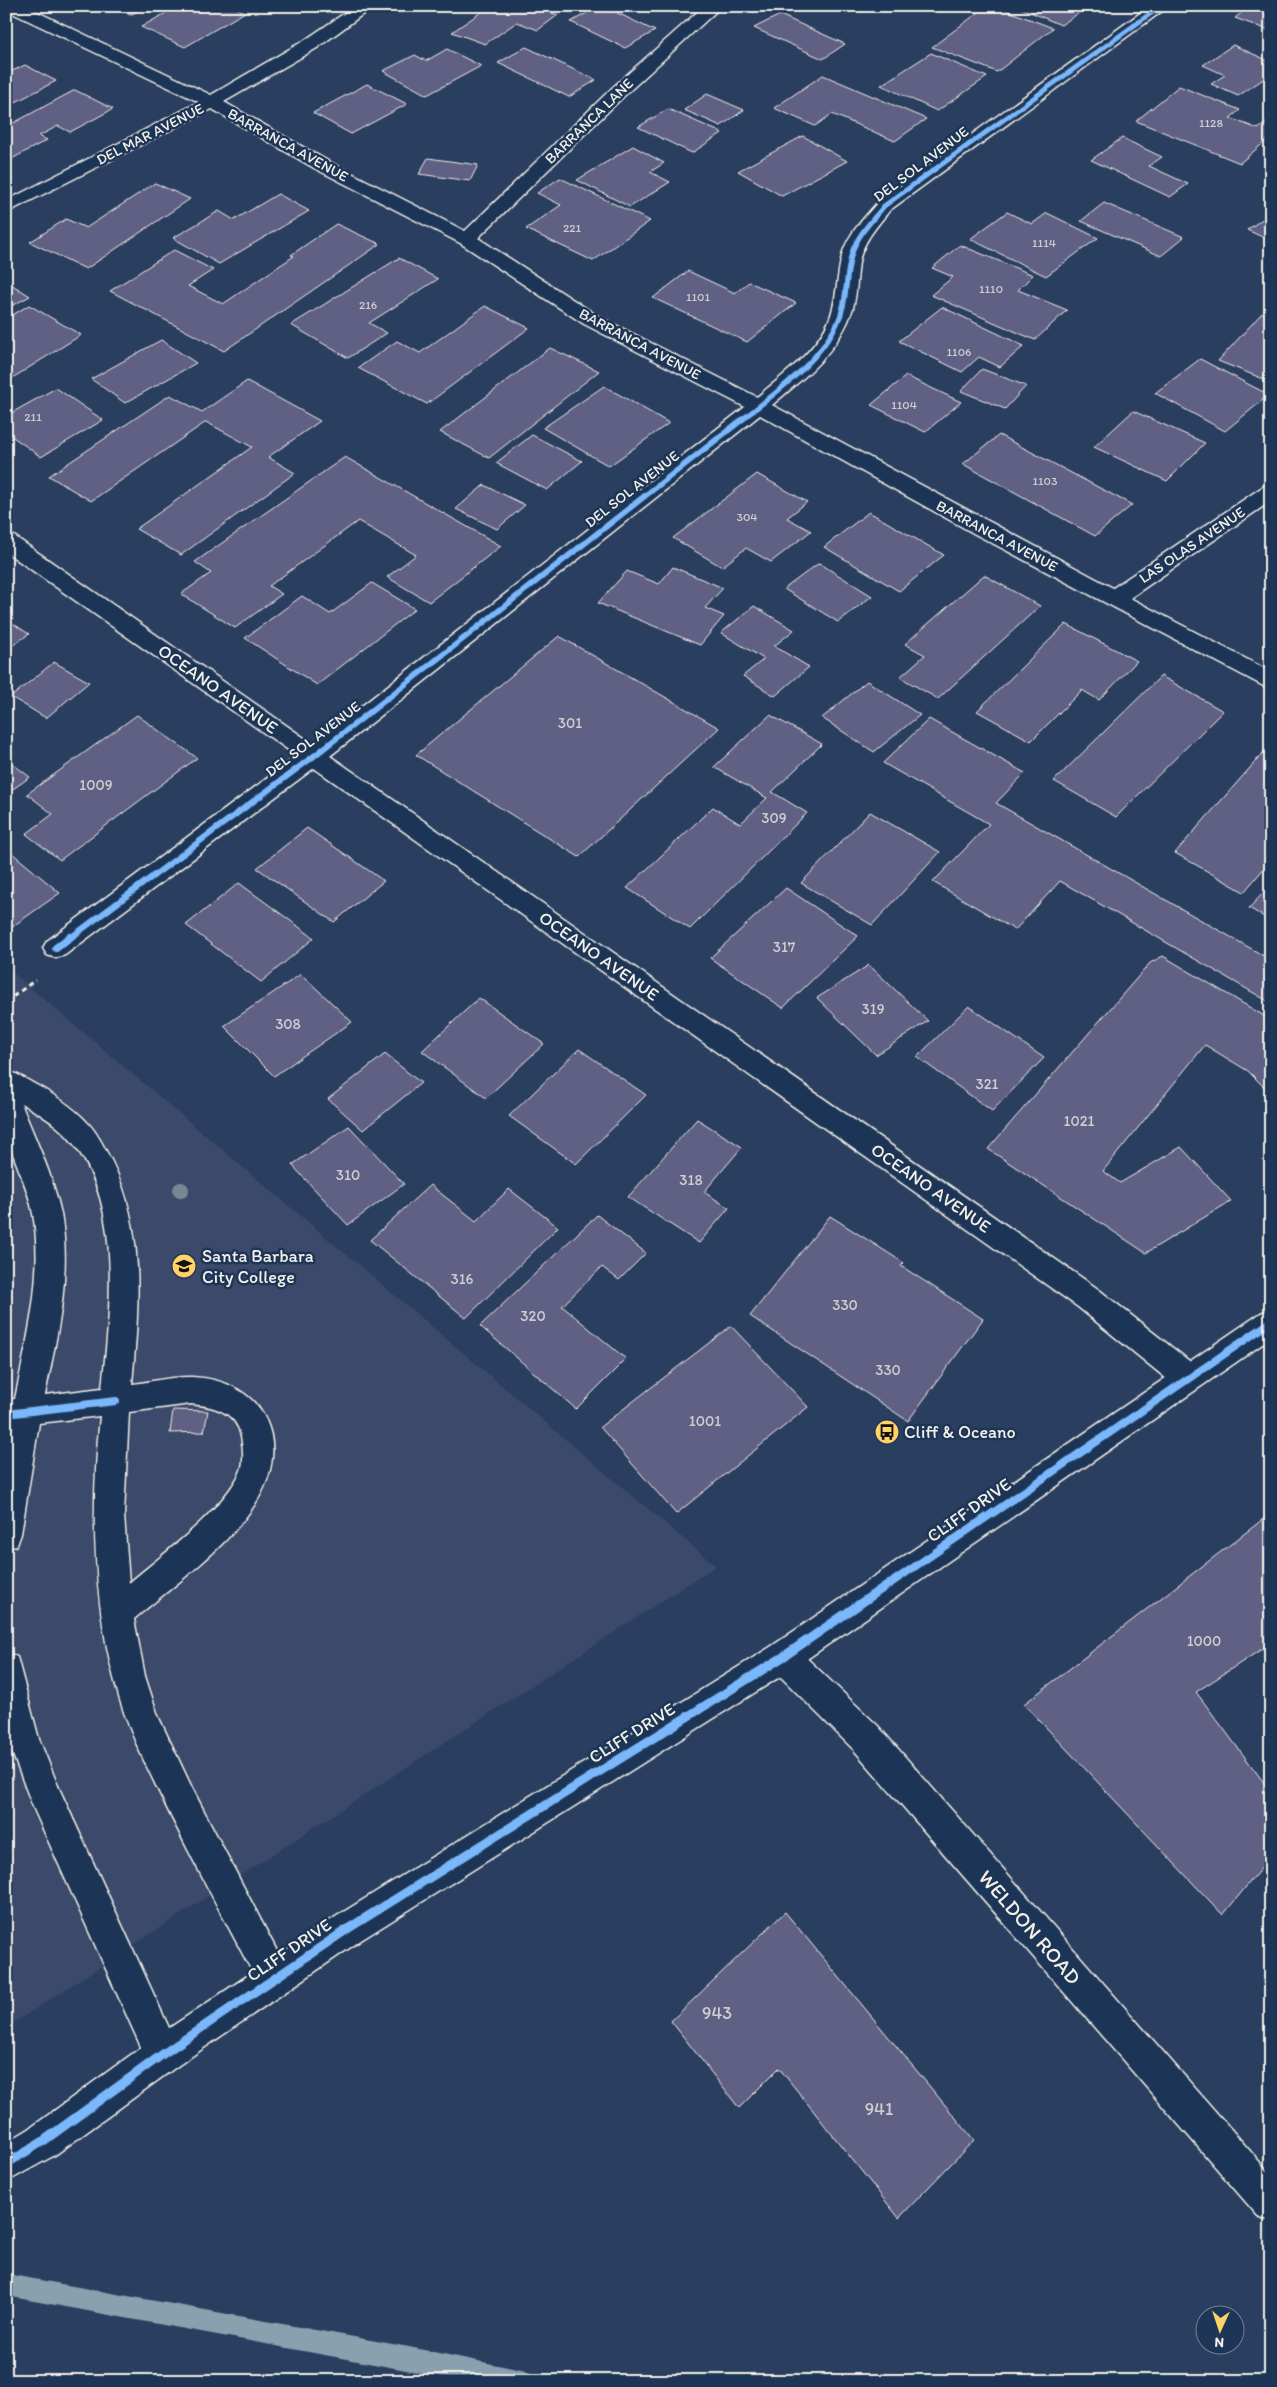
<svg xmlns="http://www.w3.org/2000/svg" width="1277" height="2387" font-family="Itim,sans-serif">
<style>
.built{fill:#3a486b}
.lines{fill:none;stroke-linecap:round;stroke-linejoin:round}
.stream{fill:#89a1ae;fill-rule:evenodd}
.building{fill:#5e6084;stroke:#f4f1e8}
.minor-casing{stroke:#f4f1e8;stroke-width:3}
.major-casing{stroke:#f4f1e8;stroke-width:3}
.path{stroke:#f4f1e8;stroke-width:3;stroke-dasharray:5 4;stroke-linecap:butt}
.minor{fill:#1d3557;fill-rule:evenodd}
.major{fill:#1d3557;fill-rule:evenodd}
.cycleway-far3-casing{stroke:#1d3557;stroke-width:7}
.cycleway-far2-casing{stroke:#1d3557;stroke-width:9}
.cycleway-far1-casing{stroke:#1d3557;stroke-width:11}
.cycleway-casing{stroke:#1d3557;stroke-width:12}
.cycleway-far3{stroke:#7ab7fb;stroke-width:5}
.cycleway-far2{stroke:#7ab7fb;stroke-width:6}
.cycleway-far1{stroke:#7ab7fb;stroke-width:8}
.cycleway{stroke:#7ab7fb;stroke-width:9}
.tree{fill:#798894}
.labels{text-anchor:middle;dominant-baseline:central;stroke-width:5;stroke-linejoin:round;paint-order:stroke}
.far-number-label{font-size:12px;fill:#cecdcf}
.far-street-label{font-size:15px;fill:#f4f1e8;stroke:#1d3557}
.number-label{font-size:15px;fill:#cecdcf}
.street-label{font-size:18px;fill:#f4f1e8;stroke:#1d3557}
.poi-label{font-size:18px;fill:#f4f1e8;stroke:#1d3557;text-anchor:start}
.near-number-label{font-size:18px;fill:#cecdcf}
.near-street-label{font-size:21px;fill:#f4f1e8;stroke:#1d3557}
</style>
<rect width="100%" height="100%" fill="#2a3e60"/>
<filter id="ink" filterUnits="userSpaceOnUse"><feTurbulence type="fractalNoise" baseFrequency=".02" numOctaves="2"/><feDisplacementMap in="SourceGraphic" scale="10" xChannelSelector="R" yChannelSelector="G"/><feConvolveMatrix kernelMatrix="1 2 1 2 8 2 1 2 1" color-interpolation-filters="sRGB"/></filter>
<g filter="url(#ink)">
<polygon class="built" points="6,967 716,1566 6,2028"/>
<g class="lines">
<polygon class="stream" points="12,2275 409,2347 522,2370 530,2373 533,2381 465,2381 12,2297 6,2295 6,2277"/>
</g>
<g class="building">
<polygon points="114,6 147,6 130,15"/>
<polygon points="178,6 186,6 199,12 208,6 232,6 245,12 185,47 141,27"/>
<polygon points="490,6 533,6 558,15 538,30 517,22 485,44 452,32"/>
<polygon points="599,6 603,6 655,31 625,48 571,22"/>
<polygon points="987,6 995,6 1053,28 997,72 932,47"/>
<polygon points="1016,6 1085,6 1088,7 1061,25"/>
<polygon points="1250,6 1271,6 1271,31 1235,18"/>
<polygon points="780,15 845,44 823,59 754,28"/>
<polygon points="1233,45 1271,62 1271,74 1238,96 1211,84 1225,75 1203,65"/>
<polygon points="526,47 596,80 569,97 498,63"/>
<polygon points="447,49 481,66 427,95 383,71 415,55 426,61"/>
<polygon points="931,53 987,77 937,111 881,85"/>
<polygon points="25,65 56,81 6,107 6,74"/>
<polygon points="823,75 926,119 895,141 832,114 815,126 774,108"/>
<polygon points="367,84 407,104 351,134 313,113"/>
<polygon points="1179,86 1240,110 1230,118 1258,129 1271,119 1271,142 1267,140 1240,163 1136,121"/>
<polygon points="75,90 113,109 70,132 58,126 39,136 47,140 6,162 6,127"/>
<polygon points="707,94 744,110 721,126 684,110"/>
<polygon points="668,109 722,133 692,153 638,127"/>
<polygon points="803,136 847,161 782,196 738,171"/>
<polygon points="1122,138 1162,157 1149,166 1188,184 1170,197 1091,160"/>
<polygon points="633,146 664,163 650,172 670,182 630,207 577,180"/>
<polygon points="428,158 478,165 470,181 419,174"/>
<polygon points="560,178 650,221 593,261 526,229 561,205 537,193"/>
<polygon points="155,183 190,199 86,269 30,242 66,219 86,228"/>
<polygon points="278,194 309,211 219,264 173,238 219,211 234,220"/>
<polygon points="1104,203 1184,237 1161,256 1081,221"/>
<polygon points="1007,212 1032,224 1047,213 1098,238 1046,276 970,239"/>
<polygon points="1271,213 1271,241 1247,230"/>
<polygon points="336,224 380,244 224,351 110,291 174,250 213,270 188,286 223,304 294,256 291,255"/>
<polygon points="960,245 1033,275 1018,290 1067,310 1035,340 931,295 953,277 932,268"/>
<polygon points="399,258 438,279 369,323 387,333 348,358 291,325"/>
<polygon points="688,271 735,293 749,282 796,303 747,342 653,298"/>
<polygon points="6,281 30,296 6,309"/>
<polygon points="29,305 81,335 6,382 6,319"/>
<polygon points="485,306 529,328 427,404 358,368 397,341 420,353"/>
<polygon points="942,307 1024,346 1000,367 979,357 962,372 899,341"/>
<polygon points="1262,313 1271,316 1271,382 1218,361"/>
<polygon points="161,340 196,363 125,403 91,379"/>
<polygon points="550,348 599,371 489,458 440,432"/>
<polygon points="1200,359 1269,395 1225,431 1155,393"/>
<polygon points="982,369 1026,386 1005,409 961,391"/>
<polygon points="906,376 961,402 925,432 871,405"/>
<polygon points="247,381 320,421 268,457 295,473 181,555 136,529 252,447 206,422 91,501 49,476 170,395 202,412"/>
<polygon points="604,386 669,423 609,466 543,428"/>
<polygon points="56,388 103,420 41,457 6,432 6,416"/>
<polygon points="1133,411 1205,443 1167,481 1094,447"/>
<polygon points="532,435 582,461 547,490 496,463"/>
<polygon points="999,435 1132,505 1095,536 963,464"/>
<polygon points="345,457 501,546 429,602 387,577 416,555 358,521 269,586 282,594 235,628 181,594 211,573 195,562"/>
<polygon points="757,474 807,502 787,518 811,531 771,562 746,548 722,567 673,538"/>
<polygon points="484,485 525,505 497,529 456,509"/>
<polygon points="869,512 944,555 899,591 824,547"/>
<polygon points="819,563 872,596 838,622 784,589"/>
<polygon points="673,567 723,588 705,608 724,616 700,645 598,603 627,571 659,584"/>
<polygon points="984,575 1040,606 938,699 900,677 925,655 905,644"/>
<polygon points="372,583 415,609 317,685 245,638 302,596 330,614"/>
<polygon points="754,606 794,630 774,646 809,667 775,696 743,676 764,659 721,633"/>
<polygon points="6,619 29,634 6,650"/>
<polygon points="1066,624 1137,661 1099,700 1082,690 1031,741 977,711"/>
<polygon points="559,636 719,728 579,857 416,755"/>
<polygon points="54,662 89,682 46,718 11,697"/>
<polygon points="1161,676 1223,711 1116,817 1054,781"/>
<polygon points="867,681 920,715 874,752 822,718"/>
<polygon points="137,715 197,758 60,860 26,834 53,814 27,794"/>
<polygon points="770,715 822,744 772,792 807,813 690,929 627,888 713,807 740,824 767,798 714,767"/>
<polygon points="929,719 1025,773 996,803 1271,960 1271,1003 1060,881 1015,930 933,882 989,824 883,763"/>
<polygon points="1271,744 1271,860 1244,892 1175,853"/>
<polygon points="6,759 30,777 6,794"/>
<polygon points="870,812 940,852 872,925 801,883"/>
<polygon points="307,828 384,881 334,922 257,868"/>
<polygon points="6,848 60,893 6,931"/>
<polygon points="239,883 314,938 261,982 186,925"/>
<polygon points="1271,885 1271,921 1249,908"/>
<polygon points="786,888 858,936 783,1008 710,958"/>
<polygon points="1163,956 1271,1020 1271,1094 1248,1071 1205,1045 1103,1171 1120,1183 1181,1147 1231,1201 1146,1253 988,1149 1150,963"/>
<polygon points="869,965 928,1021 876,1055 817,998"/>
<polygon points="301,974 352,1022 274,1076 224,1026"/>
<polygon points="479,998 544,1044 486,1098 422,1051"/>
<polygon points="969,1006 1044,1058 992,1111 917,1057"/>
<polygon points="579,1049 646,1095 576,1164 509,1116"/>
<polygon points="385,1054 421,1083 363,1130 328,1099"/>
<polygon points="697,1119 742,1147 704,1192 729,1208 699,1243 628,1197"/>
<polygon points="349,1126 404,1184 348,1225 292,1165"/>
<polygon points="430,1185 476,1221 509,1189 558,1227 466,1318 370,1240"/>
<polygon points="597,1215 646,1253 619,1280 602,1267 562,1306 626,1359 576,1409 480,1326"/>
<polygon points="830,1216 904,1263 901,1266 983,1319 908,1421 750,1316"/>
<polygon points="731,1326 808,1407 676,1514 600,1427"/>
<polygon points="173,1410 208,1411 204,1432 170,1433"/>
<polygon points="1271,1513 1271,1643 1196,1692 1271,1792 1271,1856 1223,1915 1024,1704"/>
<polygon points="785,1912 974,2140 899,2218 779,2068 739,2108 671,2021"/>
</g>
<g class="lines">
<defs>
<g id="minor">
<path d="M6 6H25L211 95 305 40 355 6H374L317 48 224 102 326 160 465 231 612 88 704 6H722L624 96 478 238 598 316 757 397C783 375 813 354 828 323 838 300 836 276 843 252 849 233 865 217 878 202L1150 6H1169L890 210C877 226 863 241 859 262 857 277 857 293 853 308 840 350 804 378 772 405L1113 588 1264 486 1271 484V501L1130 598 1271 672V690L975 534 760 415 330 756 1098 1289 1198 1368 1203 1378 1198 1388 1188 1391 1178 1388 1078 1307 314 768 65 955 56 958 47 955 43 948 47 941 297 756 6 552V534L14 536 313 744 745 407 584 324 460 243 314 168 212 109 6 213V201L199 102 6 10Z"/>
<path d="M6 1070C18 1074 29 1081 40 1087 57 1097 73 1107 86 1121 94 1129 100 1139 105 1149 147 1221 139 1305 132 1384 151 1382 173 1376 192 1377 265 1380 294 1444 255 1504 225 1550 175 1584 134 1619L145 1676 158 1716 193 1790 291 1978 286 1990 274 1995 262 1990C229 1928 195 1865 164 1802 146 1765 126 1726 116 1686 92 1598 91 1506 100 1416L39 1423 21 1534 17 1545 6 1549V1439L9 1427 6 1428V1400L15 1399C27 1339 44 1276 33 1214 28 1186 14 1162 7 1135 2 1118 6 1088 6 1070ZM21 1103C37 1112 54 1122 67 1136 125 1199 110 1311 102 1388L45 1395C57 1336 72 1274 61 1214 53 1175 35 1139 21 1103ZM191 1404C213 1406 236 1411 241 1436 243 1447 245 1463 240 1473 221 1512 162 1555 129 1583L124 1515 129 1412Z"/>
<polygon points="783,1641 794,1646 878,1726 1271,2175 1271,2221 1258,2216 854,1750 772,1668 767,1657 772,1646"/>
<polygon points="6,1652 17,1657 39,1739 58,1786 181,2054 176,2067 163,2072 150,2067 33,1807 7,1739"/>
</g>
<polygon id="major" points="1271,1309 1271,1338 794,1668 361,1940 176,2067 55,2155 6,2182 6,2143 29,2129 150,2041 337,1916 772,1646 1261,1313"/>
</defs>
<use href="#minor" class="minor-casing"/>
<use href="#major" class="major-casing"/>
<polyline class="path" points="6,1002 35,980"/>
<use href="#minor" class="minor"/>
<use href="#major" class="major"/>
<defs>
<path id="cycleway-far3" d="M743 419C776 392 817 364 837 324 849 300 844 274 853 250 859 233 873 220 884 206L1161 6"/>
<polyline id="cycleway-far2" points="69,939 314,756 744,418"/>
<g id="cycleway-far1">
<polyline points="56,948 70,937"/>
<polyline points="6,1414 116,1401"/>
<polyline points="888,1585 1271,1322"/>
</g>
<polyline id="cycleway" points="6,2164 42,2142 163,2054 349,1928 783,1657 890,1583"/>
</defs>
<use href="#cycleway-far3" class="cycleway-far3-casing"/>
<use href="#cycleway-far2" class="cycleway-far2-casing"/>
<use href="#cycleway-far1" class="cycleway-far1-casing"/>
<use href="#cycleway" class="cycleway-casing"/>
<use href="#cycleway-far3" class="cycleway-far3"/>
<use href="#cycleway-far2" class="cycleway-far2"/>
<use href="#cycleway-far1" class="cycleway-far1"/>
<use href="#cycleway" class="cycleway"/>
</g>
<circle class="tree" cx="181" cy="1190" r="8"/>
</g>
<defs>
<symbol id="university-disc" viewBox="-11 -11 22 22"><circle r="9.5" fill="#ffd166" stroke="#1d3557"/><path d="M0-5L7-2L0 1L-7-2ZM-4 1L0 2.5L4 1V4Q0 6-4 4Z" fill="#111"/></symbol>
<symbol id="bus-disc" viewBox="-11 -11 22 22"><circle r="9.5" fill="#ffd166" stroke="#1d3557"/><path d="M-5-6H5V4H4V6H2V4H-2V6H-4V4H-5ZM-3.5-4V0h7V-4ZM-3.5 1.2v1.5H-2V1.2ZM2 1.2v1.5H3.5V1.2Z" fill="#111"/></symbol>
</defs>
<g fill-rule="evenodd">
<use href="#university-disc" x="170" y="1252" width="28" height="28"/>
<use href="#bus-disc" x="873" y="1418" width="28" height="28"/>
</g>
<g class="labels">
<g class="far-number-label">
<text x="1211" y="123">1128</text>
<text x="572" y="228">221</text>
<text x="1044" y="243">1114</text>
<text x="991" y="289">1110</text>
<text x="698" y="297">1101</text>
<text x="368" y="305">216</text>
<text x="959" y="352">1106</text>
<text x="904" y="405">1104</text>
<text x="33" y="417">211</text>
<text x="1045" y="481">1103</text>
<text x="747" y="517">304</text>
</g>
<g class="far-street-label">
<text transform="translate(589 121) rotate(-44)">BARRANCA LANE</text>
<text transform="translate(150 134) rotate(-27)">DEL MAR AVENUE</text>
<text transform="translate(288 145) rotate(29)">BARRANCA AVENUE</text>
<text transform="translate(921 164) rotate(-37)">DEL SOL AVENUE</text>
<text transform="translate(640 344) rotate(28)">BARRANCA AVENUE</text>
<text transform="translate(632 489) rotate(-38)">DEL SOL AVENUE</text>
<text transform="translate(997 536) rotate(28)">BARRANCA AVENUE</text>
<text transform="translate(1192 545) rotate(-34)">LAS OLAS AVENUE</text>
<text transform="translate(313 739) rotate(-37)">DEL SOL AVENUE</text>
</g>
<g class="number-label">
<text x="570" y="723">301</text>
<text x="96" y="785">1009</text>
<text x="774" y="818">309</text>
<text x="784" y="947">317</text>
<text x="873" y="1009">319</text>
<text x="288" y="1024">308</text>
<text x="987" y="1084">321</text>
<text x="1079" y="1121">1021</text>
<text x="348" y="1175">310</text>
<text x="691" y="1180">318</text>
<text x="462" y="1279">316</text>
<text x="845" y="1305">330</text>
<text x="533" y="1316">320</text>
<text x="888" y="1370">330</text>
<text x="705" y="1421">1001</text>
<text x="1204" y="1641">1000</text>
</g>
<g class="street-label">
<text transform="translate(218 689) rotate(35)">OCEANO AVENUE</text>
<text transform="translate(599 956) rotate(35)">OCEANO AVENUE</text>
<text transform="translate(931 1188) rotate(35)">OCEANO AVENUE</text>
<text transform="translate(969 1510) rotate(-35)">CLIFF DRIVE</text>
<text transform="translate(632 1733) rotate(-32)">CLIFF DRIVE</text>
<text transform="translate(289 1950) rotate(-34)">CLIFF DRIVE</text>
</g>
<g class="poi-label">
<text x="202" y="1256">Santa Barbara<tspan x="202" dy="21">City College</tspan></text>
<text x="904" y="1432">Cliff &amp; Oceano</text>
</g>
<g class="near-number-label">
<text x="717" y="2013">943</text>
<text x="879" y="2109">941</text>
</g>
<g class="near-street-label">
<text transform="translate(1030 1927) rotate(49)">WELDON ROAD</text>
</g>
</g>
<rect width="1277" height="2387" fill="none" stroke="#1d3557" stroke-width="25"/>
<rect x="12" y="12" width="1252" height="2362" fill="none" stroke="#f4f1e8" stroke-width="2" filter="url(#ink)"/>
<g transform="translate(1220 2330) rotate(183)"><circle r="24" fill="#1d3557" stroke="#738091"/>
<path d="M0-4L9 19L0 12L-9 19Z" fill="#ffd166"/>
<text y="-8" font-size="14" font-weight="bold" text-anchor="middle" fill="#f4f1e8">N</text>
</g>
</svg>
